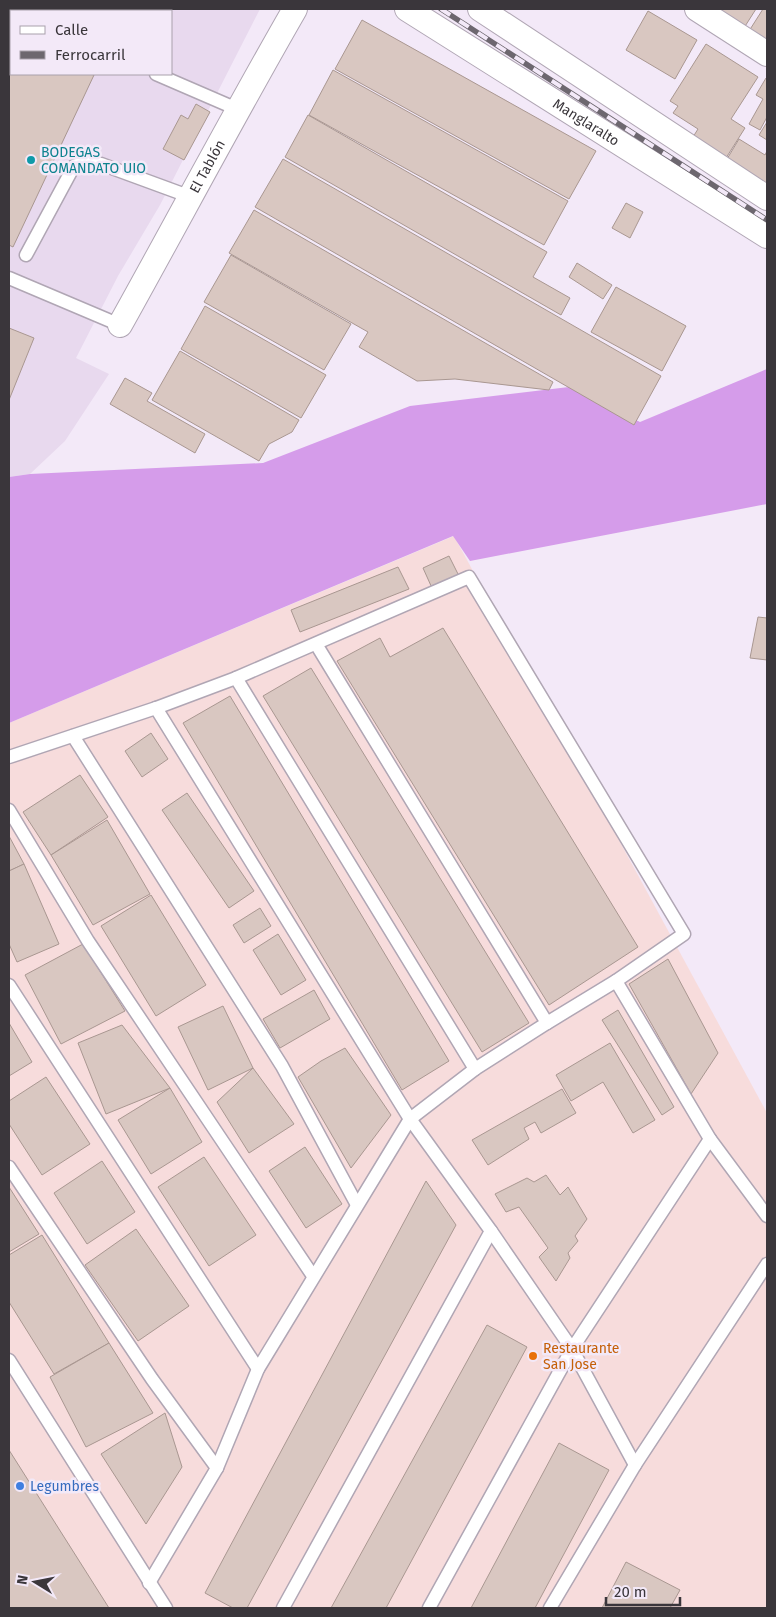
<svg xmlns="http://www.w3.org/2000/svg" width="776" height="1617" font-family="'Fira Sans',sans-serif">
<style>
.commercial{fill:#f7dcdc}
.built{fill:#e8d9ee;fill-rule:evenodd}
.forest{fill:#d59cea}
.building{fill:#d9c7c1;stroke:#a99791}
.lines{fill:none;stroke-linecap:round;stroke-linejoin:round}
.service-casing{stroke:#b0a6b4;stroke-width:15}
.minor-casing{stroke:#b0a6b4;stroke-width:26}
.service{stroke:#fff;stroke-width:12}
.minor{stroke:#fff;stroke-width:24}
.rail-casing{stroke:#6d676f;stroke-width:5.5}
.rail{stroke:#f3e9f8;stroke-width:4;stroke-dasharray:11;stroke-linecap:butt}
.culture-dot{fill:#0f9aa8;stroke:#f3e9f8;stroke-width:2}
.food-dot{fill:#e8710a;stroke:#f3e9f8;stroke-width:2}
.shop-dot{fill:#3f7fe0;stroke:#f3e9f8;stroke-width:2}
.labels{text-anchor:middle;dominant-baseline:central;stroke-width:5;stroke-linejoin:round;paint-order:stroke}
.street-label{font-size:14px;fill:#3a363b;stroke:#f3e9f8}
.culture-label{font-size:14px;fill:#0d838f;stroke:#f3e9f8;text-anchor:start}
.food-label{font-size:14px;fill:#c56008;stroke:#f3e9f8;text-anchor:start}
.shop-label{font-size:14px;fill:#366cbe;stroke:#f3e9f8;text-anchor:start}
</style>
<rect width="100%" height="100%" fill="#f3e9f8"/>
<polygon class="commercial" points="454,536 767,1113 767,1608 9,1608 9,723"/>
<path class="built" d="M9 9H260L160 205 118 276 76 358 109 374 65 441 30 474 9 477ZM11 11H171V74H11Z"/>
<polygon class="forest" points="767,369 767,504 470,561 453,536 9,723 9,477 30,474 263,463 410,406 569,387 640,422"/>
<g class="building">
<polygon points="706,9 756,9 742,31"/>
<polygon points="763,9 767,9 767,43 749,31"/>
<polygon points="648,11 697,40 675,79 626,50"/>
<polygon points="362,20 596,151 569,199 335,69"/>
<polygon points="9,35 11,37 11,74 90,74 94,75 13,247 9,245"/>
<polygon points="706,44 758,77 731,119 745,128 726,158 693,137 698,129 673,113 678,106 670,101"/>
<polygon points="333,70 568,201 544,245 309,115"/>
<polygon points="766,78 767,79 767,117 760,130 749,124 763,99 756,95"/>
<polygon points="196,104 210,112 184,160 163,149 181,115 188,119"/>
<polygon points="308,115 547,252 533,277 570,298 561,315 285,157"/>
<polygon points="767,122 767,140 759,135"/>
<polygon points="739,139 765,155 767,151 767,184 727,159"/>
<polygon points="283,159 661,376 634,425 255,207"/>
<polygon points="626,203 643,212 630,238 612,228"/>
<polygon points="254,210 553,382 549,390 455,379 417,381 359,347 368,332 229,253"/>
<polygon points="231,255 351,324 324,370 204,302"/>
<polygon points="577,263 612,285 603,299 569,277"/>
<polygon points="616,287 686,326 662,371 591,332"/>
<polygon points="205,306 326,375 301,418 181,349"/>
<polygon points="9,328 34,338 9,400"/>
<polygon points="180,351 299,420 292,432 269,444 259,461 152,400"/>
<polygon points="125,378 152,393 147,401 205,434 195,453 110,404"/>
<polygon points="449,556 459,576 432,588 423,568"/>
<polygon points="398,567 409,589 300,632 291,610"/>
<polygon points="758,617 767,618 767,660 750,658"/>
<polygon points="443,628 638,947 549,1005 337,661 380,638 390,657"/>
<polygon points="311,668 529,1023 482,1052 263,696"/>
<polygon points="230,696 449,1061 402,1090 183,723"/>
<polygon points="151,733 168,759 142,777 125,751"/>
<polygon points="80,775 108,817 51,855 23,812"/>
<polygon points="187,793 254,891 229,908 162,810"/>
<polygon points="107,820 150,894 93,925 51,855"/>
<polygon points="9,836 24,864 9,871"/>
<polygon points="24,864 59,944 17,962 9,944 9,871"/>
<polygon points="151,895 206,985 156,1016 101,926"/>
<polygon points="260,908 271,926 244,943 233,925"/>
<polygon points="278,934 306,980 281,995 253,950"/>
<polygon points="83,944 125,1011 61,1044 25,975"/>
<polygon points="668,959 718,1053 691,1094 629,984"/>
<polygon points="314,990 330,1019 280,1048 263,1019"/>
<polygon points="223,1006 253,1068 208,1090 178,1027"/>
<polygon points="618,1010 674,1107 662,1115 602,1020"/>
<polygon points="9,1023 32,1062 9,1076"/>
<polygon points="122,1025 170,1088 106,1114 78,1043"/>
<polygon points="610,1043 655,1120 633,1133 603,1082 571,1101 556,1075"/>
<polygon points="345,1048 391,1115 351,1168 298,1077 321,1061"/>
<polygon points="253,1068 294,1124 249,1153 217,1102"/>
<polygon points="46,1077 90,1144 42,1175 9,1124 9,1101"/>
<polygon points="170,1088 202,1142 151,1174 118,1120"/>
<polygon points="562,1089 576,1113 541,1133 535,1122 524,1128 529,1139 488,1165 472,1140"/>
<polygon points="305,1147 342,1204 306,1228 269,1171"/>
<polygon points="204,1157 256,1235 209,1266 158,1187"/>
<polygon points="102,1161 135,1212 87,1244 54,1193"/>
<polygon points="546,1175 560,1195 568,1187 587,1219 575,1236 578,1241 568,1253 570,1258 556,1281 539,1257 548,1248 519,1207 506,1212 495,1194 527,1178 534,1182"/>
<polygon points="426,1181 456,1225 247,1608 233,1608 205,1593"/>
<polygon points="9,1187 39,1234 9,1252"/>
<polygon points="136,1229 189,1306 138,1341 85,1265"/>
<polygon points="42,1235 109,1343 54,1374 9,1302 9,1255"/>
<polygon points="487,1325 527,1347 386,1608 331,1608"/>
<polygon points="109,1343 153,1413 86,1447 50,1377"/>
<polygon points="165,1413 182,1467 146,1524 101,1454"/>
<polygon points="559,1443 609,1470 535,1608 471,1608"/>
<polygon points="9,1450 109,1608 9,1608"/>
<polygon points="626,1562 680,1590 670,1608 602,1608"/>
</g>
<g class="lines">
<defs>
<g id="service">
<polyline points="9,12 11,13"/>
<polyline points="156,74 237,109"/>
<polyline points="26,255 74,166 85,162 101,164 191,197"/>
<polyline points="9,278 120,325"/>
<polyline points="236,678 475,1069"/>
<polyline points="156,708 410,1119 491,1231 572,1349 635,1465"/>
<polyline points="73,736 282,1066 357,1205"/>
<polyline points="9,757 156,708 236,678 469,577 684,934 616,981"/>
<polyline points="9,810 88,941 313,1276"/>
<polyline points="9,985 258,1369"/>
<polyline points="547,1023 616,981 710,1139 767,1216"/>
<polyline points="9,1167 152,1379 217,1468"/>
<polyline points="9,1360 166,1608"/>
<polyline points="149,1583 217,1468 258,1369 410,1119 475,1069 547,1023 316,644"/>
<polyline points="283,1608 491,1231"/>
<polyline points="429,1608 572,1349 710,1139"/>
<polyline points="550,1608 635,1465 767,1264"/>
</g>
<g id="minor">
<path id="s1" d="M407 9 767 236"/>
<polyline points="480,9 767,198"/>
<polyline points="697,9 767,54"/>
<path id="s2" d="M120 325C179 219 235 113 295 9"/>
</g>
</defs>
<use href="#service" class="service-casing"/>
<use href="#minor" class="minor-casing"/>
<use href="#service" class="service"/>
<use href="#minor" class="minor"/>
<defs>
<polyline id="rail" points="441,9 767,220"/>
</defs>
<use href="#rail" class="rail-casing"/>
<use href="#rail" class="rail"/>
</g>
<circle class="culture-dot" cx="31" cy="160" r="5"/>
<circle class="food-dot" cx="533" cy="1356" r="5"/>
<circle class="shop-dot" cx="20" cy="1486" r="5"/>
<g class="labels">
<g class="street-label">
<text stroke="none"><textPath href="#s1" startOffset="212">Manglaralto</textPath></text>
<text stroke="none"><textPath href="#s2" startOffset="181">El Tablón</textPath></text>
</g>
<g class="culture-label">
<text x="41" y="152">BODEGAS<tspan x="41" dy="16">COMANDATO UIO</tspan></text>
</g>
<g class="food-label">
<text x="543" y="1348">Restaurante<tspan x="543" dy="16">San Jose</tspan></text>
</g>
<g class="shop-label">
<text x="30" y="1486">Legumbres</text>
</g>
</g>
<rect width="776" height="1617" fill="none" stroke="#3a363b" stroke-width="20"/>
<rect x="10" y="10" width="162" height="65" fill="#f3e9f8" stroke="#a9a1ac"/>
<rect x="20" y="26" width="25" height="8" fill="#ffffff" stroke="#a9a1ac"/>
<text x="55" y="35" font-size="15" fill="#3a363b">Calle</text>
<rect x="20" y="51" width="25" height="8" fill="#6d676f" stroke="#a9a1ac"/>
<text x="55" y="60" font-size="15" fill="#3a363b">Ferrocarril</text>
<g transform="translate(35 1582) rotate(280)" stroke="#f3e9f8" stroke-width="4" paint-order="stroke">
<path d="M0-4L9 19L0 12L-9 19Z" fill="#3a363b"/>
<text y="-8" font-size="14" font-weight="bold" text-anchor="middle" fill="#3a363b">N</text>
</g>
<path d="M606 1597v8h74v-8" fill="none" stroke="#3a363b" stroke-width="2.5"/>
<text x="614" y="1597" font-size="15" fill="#3a363b" stroke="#f3e9f8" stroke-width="4" paint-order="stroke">20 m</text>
</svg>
